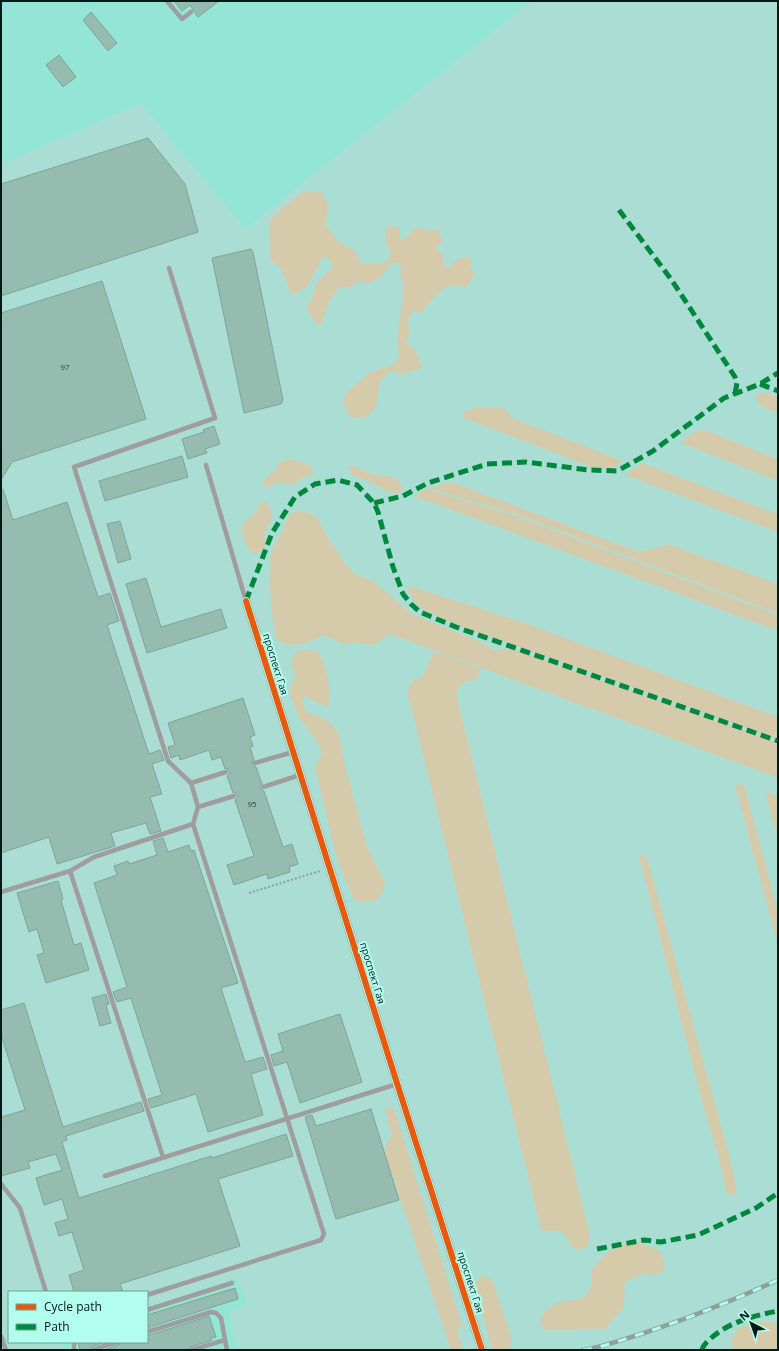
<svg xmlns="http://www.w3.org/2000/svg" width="779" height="1351" font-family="'Open Sans',sans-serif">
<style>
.built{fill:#93e6d6}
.green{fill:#d5cbab}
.building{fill:#96bcb0;stroke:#7da498}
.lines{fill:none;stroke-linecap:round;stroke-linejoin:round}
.path{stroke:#909e9c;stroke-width:2;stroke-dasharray:2 2;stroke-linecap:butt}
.service{stroke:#a09d9f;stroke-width:4.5}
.minor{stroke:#a09d9f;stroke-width:9}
.rail-casing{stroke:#8da29d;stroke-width:4.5}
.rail{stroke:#b3fdee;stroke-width:3;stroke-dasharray:9;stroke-linecap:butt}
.quiet{stroke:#00873e;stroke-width:5;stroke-dasharray:10 5;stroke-linecap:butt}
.cycleway-casing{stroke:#b3fdee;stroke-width:8}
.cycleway{stroke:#e8590c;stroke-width:6}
.labels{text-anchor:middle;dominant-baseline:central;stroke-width:4;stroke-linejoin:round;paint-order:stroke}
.number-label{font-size:8px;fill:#26423c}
.street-label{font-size:10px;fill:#001a16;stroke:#b3fdee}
</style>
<rect width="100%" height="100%" fill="#aaded4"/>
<g class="built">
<polygon points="1,1 531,1 245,229 141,103 1,165"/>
<polygon points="237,1278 247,1305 228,1312 237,1350 64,1350 61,1342 147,1342 147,1307"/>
</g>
<g class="green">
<path d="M303 192H321C331 205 328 209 325 224L339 242 354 250 362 264 387 262 391 252 386 243 385 229 390 225 400 228V238L403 241 416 226 422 230 438 229 443 242 435 247 443 255V264L448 268 458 259 468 256 472 262 470 267 475 274 466 287C462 286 456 285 452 285 440 288 428 304 421 313L412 311 408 322 410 331 406 343 416 351 422 368 402 374 390 371 380 381 376 408 367 417 351 418 344 405 345 394 369 373 394 364 399 357 397 339 402 304 403 285 400 270 401 264 393 262 381 277 368 284 357 281 351 287 338 288 329 302 321 325 316 324 306 308 313 296 316 284 334 266 324 255 307 287 292 295 281 268 270 260 269 221 283 207Z"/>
<polygon points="765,392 778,397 778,413 764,408 754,397"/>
<polygon points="477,407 503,408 515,419 623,461 613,468 594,468 464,418 462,416 464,412"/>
<polygon points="705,430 778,459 778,481 681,443 695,431"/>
<polygon points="289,459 309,464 314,474 312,475 302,478 293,484 279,482 271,486 265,487 263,481 276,469 280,462"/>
<polygon points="642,463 778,514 778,532 625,475"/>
<path d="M352 465C358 467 365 472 372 474 387 477 398 472 403 490L399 493H391L368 481 359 478 352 474 348 466Z"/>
<polygon points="451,482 639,552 656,548 668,544 778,584 778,613 515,514 427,488"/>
<polygon points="425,489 513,515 778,615 778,631 414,496"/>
<path d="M262 501 267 503 270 507 271 515V521L264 533 266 545 262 551 254 554C247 549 237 531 244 523 247 519 252 516 256 512 258 508 258 504 262 501Z"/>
<path d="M299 510 316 516 327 536 344 562 356 575 373 581 412 614 481 642 494 650 512 649 778 742V778L390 634 378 643 369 645 355 642 342 644 324 635C309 642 286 652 275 636L269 584 271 553 290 514Z"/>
<polygon points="410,586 525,623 778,717 778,739 457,625 419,607 413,599 407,589"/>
<path d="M305 649 319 652C326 668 333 690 328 708L305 696 302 701 306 712 316 715 329 722 338 732 347 773 366 844 385 883 384 890 375 901 357 902 352 896 336 856 315 767 322 753 318 743 298 716 289 690 296 677 291 661 297 651Z"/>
<path d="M436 652 478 668 480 671C478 681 473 680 466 682 463 683 460 686 458 688L457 693 458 702 589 1231V1241L586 1247 580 1250C567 1248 571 1238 562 1233 555 1228 549 1234 541 1229L408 695C408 685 410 681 420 678L426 671 432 654Z"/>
<polygon points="744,784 778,912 778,946 735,785"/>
<polygon points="765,791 778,796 778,839"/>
<path d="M644 854 648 861 728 1151 737 1191 732 1196 726 1192C720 1156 707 1121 698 1086 678 1009 659 933 639 856Z"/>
<polygon points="390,1106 394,1109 462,1325 457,1330 463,1350 451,1350 386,1156 385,1145 392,1136 385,1110"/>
<polygon points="631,1240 661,1251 665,1268 659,1275 642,1274 625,1282 624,1307 605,1329 545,1330 540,1323 542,1315 555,1303 583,1298 592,1286 592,1269 608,1252"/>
<polygon points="481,1276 492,1279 511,1337 510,1350 493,1350 491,1347 475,1283"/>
<polygon points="755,1322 771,1322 778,1325 778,1350 733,1350 731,1340 737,1329"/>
</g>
<g class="building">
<polygon points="174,1 219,1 198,17 190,5 182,11"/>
<polygon points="91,12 117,43 108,51 83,20"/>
<polygon points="59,55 76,77 63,87 46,65"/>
<polygon points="148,138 185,184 198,232 1,296 1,184"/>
<polygon points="251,249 253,252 283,400 281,404 244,413 212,258"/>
<polygon points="102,281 146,419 12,462 1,480 1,313"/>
<polygon points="214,426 220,444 205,449 207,453 188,459 182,439 204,432 203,430"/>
<polygon points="182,456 188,477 105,501 99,481"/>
<polygon points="3,489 13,520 67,502 98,597 110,593 119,621 107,625 149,754 160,750 164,760 152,764 162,794 150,797 161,831 150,834 146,823 111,833 115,846 57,864 49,837 1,853 1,490"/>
<polygon points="120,521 131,559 118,563 107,524"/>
<polygon points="146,578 161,627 221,609 227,628 147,653 126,584"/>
<polygon points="243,698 255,735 250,737 253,746 250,747 254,760 252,762 252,764 256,767 262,784 259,786 260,789 264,791 283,847 292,844 298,864 289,867 290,872 268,879 267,874 234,885 227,865 254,856 235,800 238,797 237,795 235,792 233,793 227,776 230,773 229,771 227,768 225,769 221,757 212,760 209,750 180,760 179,755 171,758 168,747 175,745 168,723"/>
<polygon points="163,838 168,852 189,845 191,851 194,850 238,983 221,988 245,1062 263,1057 267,1069 251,1074 263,1115 208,1132 196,1094 151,1108 148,1099 162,1095 131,998 117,1002 113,992 127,987 94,883 117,875 114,866 128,861 129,864 157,855 153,841"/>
<polygon points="58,881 63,899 61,900 74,945 81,943 89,970 46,983 37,955 44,953 37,929 29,932 17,893"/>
<polygon points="106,994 109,1004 106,1005 111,1023 100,1026 92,998"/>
<polygon points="24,1003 63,1127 141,1102 144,1111 66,1136 67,1140 62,1142 79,1198 211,1156 212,1158 286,1134 293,1156 218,1179 240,1246 120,1284 123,1292 74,1292 69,1275 84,1270 72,1232 59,1236 55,1223 68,1219 62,1199 44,1205 36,1178 62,1170 56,1154 28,1162 30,1168 1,1176 1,1117 25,1110 1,1035 1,1010"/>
<polygon points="340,1014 362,1082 300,1103 287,1062 274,1066 271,1055 283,1051 278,1034"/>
<polygon points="371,1109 399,1200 336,1219 305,1117 312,1115 316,1126"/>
<polygon points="235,1288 238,1299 147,1328 147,1315"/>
<polygon points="209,1316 216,1337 211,1338 212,1340 190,1347 187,1350 104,1350 118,1345 121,1342 147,1342 147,1336"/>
<polygon points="78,1342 105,1342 90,1347 88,1350 80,1350"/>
</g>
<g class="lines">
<polyline class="path" points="249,893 320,871"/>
<g class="service">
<polyline points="167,1 182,19 191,12"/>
<polyline points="169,268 215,418 74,467 168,761 191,783 226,772"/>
<polyline points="206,465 246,601"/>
<polyline points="255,763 293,752"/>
<polyline points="263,787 300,775"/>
<polyline points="198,807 234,796"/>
<polyline points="70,871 163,1157"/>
<polyline points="1,892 70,871 94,857 193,824 198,807 191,783"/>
<polyline points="105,1176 397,1084"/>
<polyline points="1,1184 20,1208 46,1292"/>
<polyline points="147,1295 321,1240 324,1234 193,824"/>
<polyline points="147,1310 232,1283"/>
<polyline points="147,1332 211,1312 216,1313 221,1318 227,1350"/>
<polyline points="1,1336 6,1350"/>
<polyline points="74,1350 74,1342"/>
<polyline points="92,1350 117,1342"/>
<polyline points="191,1350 225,1340"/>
</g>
<polyline class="minor" points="246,601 395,1077 482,1350"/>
<defs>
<path id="rail" d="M583 1350C604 1347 624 1339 644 1333 690 1318 734 1300 778 1280"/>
</defs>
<use href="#rail" class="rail-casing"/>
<use href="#rail" class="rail"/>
<g class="quiet">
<polyline points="619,210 671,279 735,377 737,383 735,394"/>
<polyline points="760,384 778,391"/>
<polyline points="374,503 403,496 428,483 487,464 526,462 589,470 617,471 653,451 724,398 760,384 778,373"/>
<polyline points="246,601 272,533 295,497 315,484 338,480 357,485 374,503 378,512 393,567 403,594 411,604 420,612 456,627 778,741"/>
<polyline points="597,1249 644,1240 661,1242 698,1235 756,1208 778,1193"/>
<path d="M702 1350C703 1345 706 1343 709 1340 728 1322 753 1316 778 1311"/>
</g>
<defs>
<polyline id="cycleway" points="246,601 395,1077 482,1350"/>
</defs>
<use href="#cycleway" class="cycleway-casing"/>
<use href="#cycleway" class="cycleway"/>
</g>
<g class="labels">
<g class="number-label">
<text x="65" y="366">97</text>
<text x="252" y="803">95</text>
</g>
<g class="street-label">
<text transform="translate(276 664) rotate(73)">проспект Гая</text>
<text transform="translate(373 973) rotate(73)">проспект Гая</text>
<text transform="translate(471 1282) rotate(72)">проспект Гая</text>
</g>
</g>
<rect width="779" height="1351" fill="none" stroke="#001a16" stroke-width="4"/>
<rect x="8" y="1291" width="140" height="52" fill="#b3fdee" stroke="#6ba298"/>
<rect x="16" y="1304" width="20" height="6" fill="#e8590c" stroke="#6ba298"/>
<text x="44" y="1311" font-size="12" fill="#001a16">Cycle path</text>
<rect x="16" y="1324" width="20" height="6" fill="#00873e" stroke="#6ba298"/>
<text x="44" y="1331" font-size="12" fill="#001a16">Path</text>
<g transform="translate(751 1323) rotate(319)" stroke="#b3fdee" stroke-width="3" paint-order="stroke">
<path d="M0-3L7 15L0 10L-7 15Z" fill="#001a16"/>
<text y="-6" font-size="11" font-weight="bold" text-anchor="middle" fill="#001a16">N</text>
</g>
</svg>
